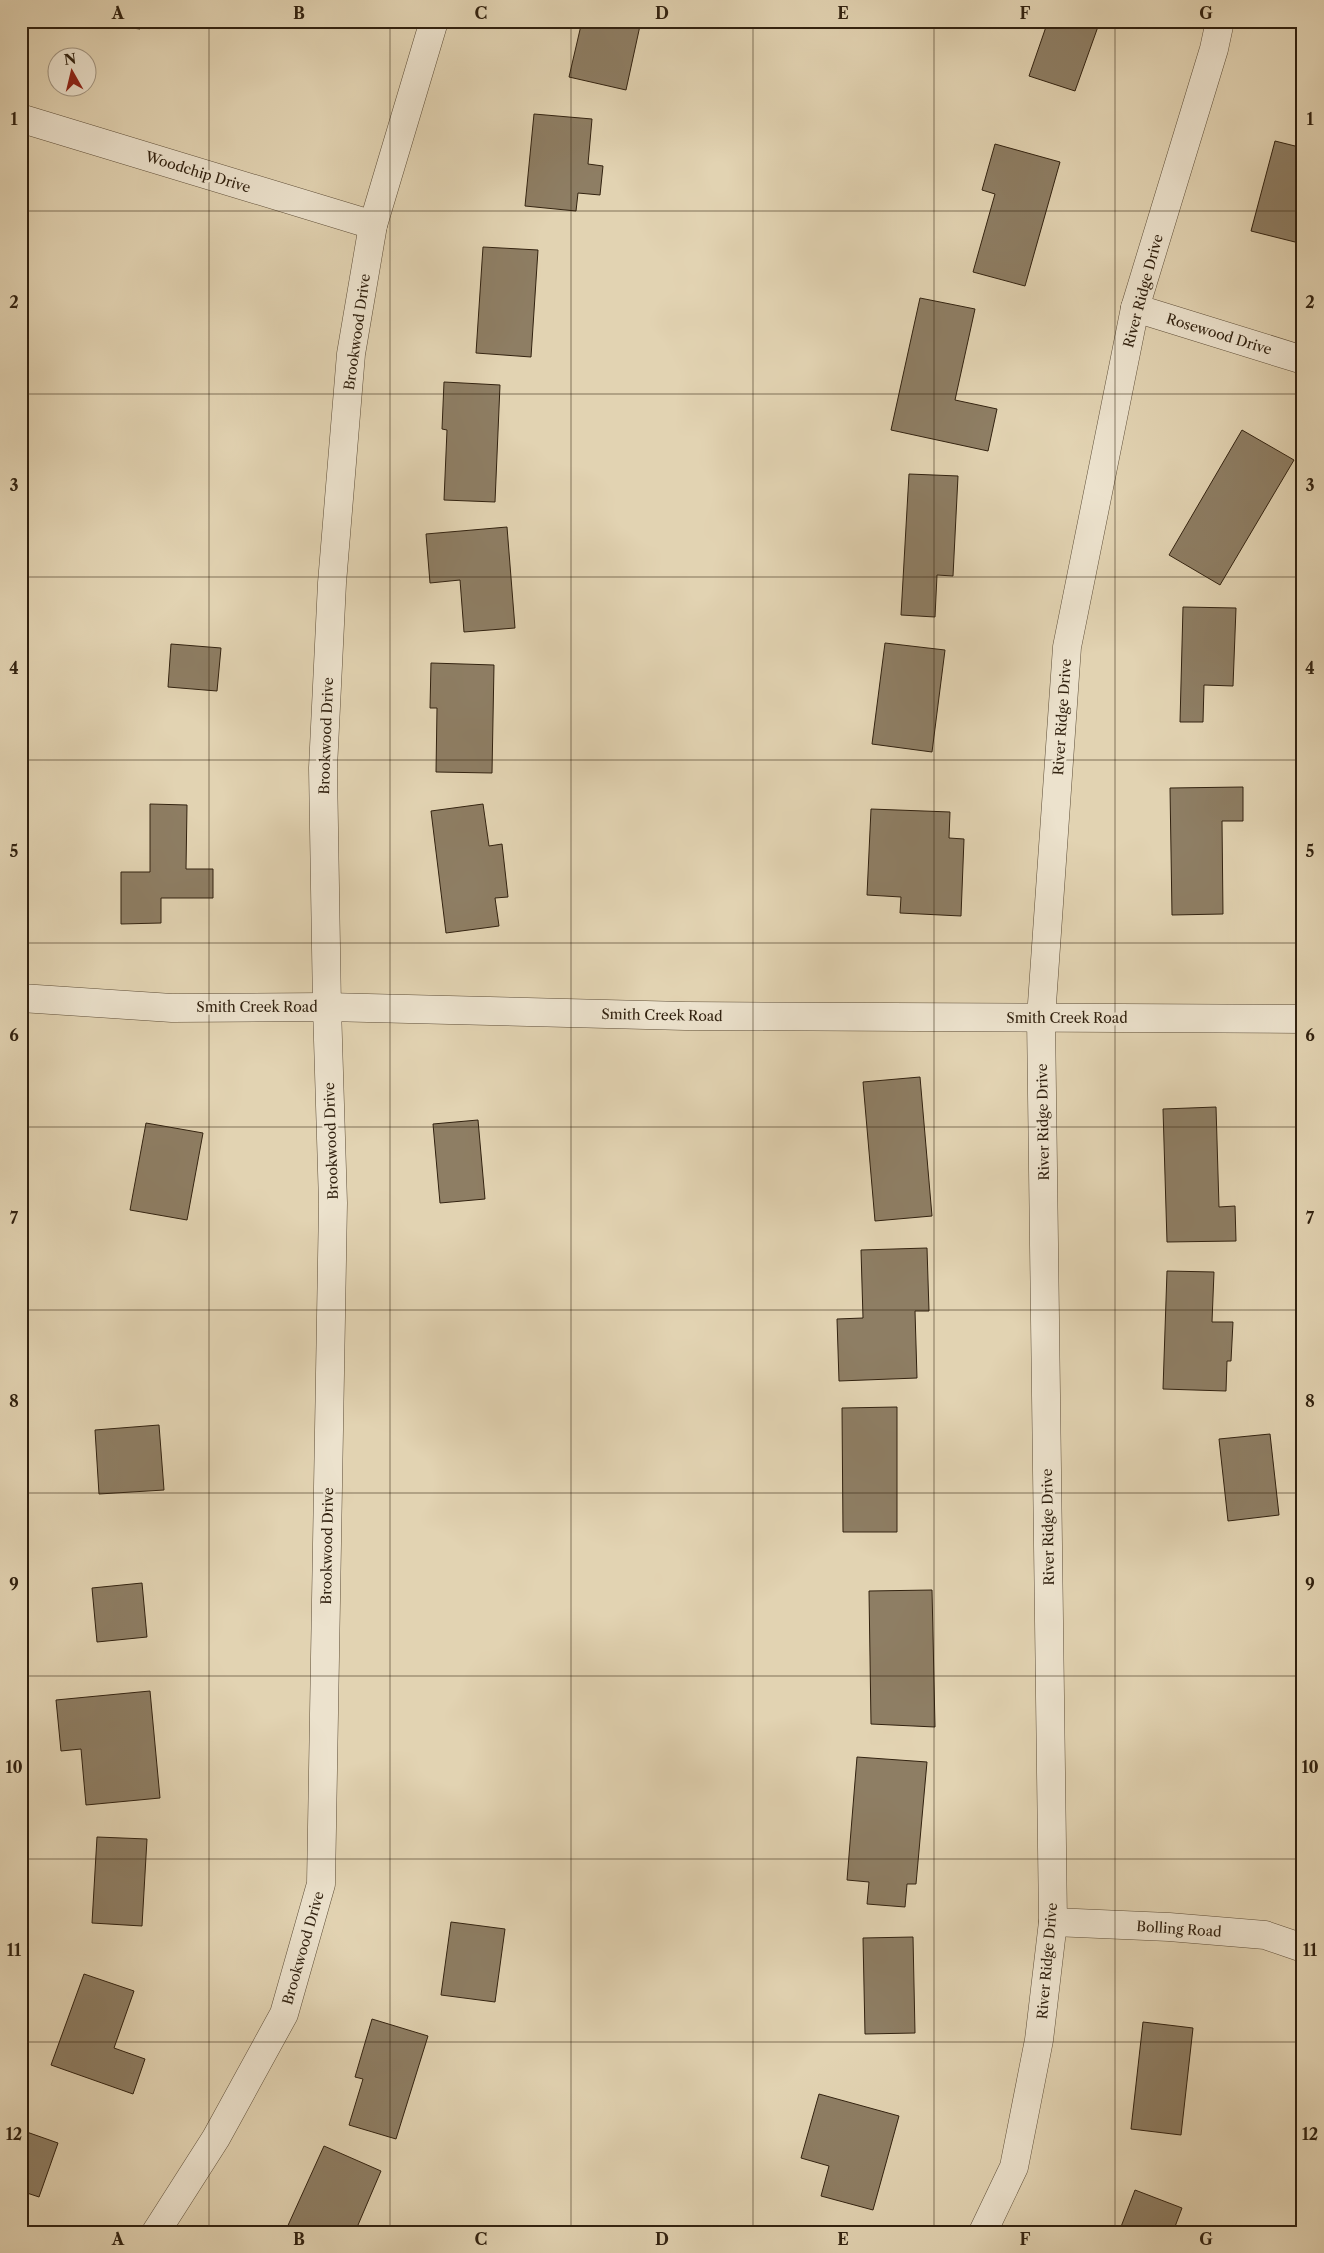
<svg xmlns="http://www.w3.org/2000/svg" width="1324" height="2253" font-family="'Libre Caslon Text',serif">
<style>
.building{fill:#8e7e64;stroke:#322210}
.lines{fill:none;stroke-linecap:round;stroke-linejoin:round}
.minor-casing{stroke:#5e4e38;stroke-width:29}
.minor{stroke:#ece2cd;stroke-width:28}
.grid{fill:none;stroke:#322210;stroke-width:1;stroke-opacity:0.55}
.labels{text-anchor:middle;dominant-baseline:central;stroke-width:5;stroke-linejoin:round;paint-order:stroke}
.street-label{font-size:14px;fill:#322210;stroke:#ece2cd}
.neatline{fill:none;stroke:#322210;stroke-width:2}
.grid-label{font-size:16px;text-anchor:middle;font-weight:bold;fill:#322210}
</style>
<rect width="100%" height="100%" fill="#e2d3b2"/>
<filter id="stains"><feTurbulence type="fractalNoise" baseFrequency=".004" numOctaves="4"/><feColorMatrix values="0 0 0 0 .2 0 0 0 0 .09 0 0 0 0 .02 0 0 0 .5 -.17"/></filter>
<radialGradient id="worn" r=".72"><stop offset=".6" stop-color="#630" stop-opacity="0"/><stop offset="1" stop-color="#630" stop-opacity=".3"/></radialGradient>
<g class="building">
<polygon points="77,21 141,21 140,29"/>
<polygon points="582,21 641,21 626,90 569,77"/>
<polygon points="1048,21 1100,21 1075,91 1029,76"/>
<polygon points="534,114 592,119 588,164 603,166 600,195 578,193 576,211 525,206"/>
<polygon points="1275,141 1303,148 1303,244 1251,231"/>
<polygon points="995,144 1060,162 1025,286 973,272 995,194 982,190"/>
<polygon points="483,247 538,250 531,357 476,353"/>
<polygon points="920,298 975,309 955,400 997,409 988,451 891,430"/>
<polygon points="444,382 500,385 495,502 444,500 447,430 442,429"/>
<polygon points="1242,430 1294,460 1220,585 1169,555"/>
<polygon points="909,474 958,476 953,576 937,575 935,617 901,615"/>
<polygon points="507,527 515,628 464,632 460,580 430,583 426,534"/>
<polygon points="1183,607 1236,608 1233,686 1204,685 1203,722 1180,722"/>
<polygon points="885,643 945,650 932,752 872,744"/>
<polygon points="171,644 221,648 217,691 168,687"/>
<polygon points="431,663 494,665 492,773 436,772 437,708 430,708"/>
<polygon points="1243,787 1243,821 1222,821 1223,914 1172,915 1170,788"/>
<polygon points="150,804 187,805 186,869 213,869 213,898 161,898 161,923 121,924 121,872 150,872"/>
<polygon points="483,804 489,846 502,844 508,897 495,898 499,926 446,933 431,811"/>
<polygon points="871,809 950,812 949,838 964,839 961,916 900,913 901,897 867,895"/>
<polygon points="920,1077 932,1216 875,1221 863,1082"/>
<polygon points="1216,1107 1219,1207 1235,1206 1236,1241 1167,1242 1163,1109"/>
<polygon points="478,1120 485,1199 440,1203 433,1124"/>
<polygon points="146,1123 203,1133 187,1220 130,1210"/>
<polygon points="927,1248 929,1311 915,1311 917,1378 839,1381 837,1319 863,1318 861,1250"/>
<polygon points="1167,1271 1214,1272 1212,1322 1233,1322 1231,1361 1227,1361 1226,1391 1163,1389"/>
<polygon points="897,1407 897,1532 843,1532 842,1408"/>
<polygon points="159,1425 164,1490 99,1494 95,1430"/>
<polygon points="1270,1434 1279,1515 1228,1521 1219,1439"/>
<polygon points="142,1583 147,1637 97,1642 92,1588"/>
<polygon points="932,1590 935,1727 871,1724 869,1591"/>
<polygon points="150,1691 160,1798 86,1805 81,1749 61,1751 56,1700"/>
<polygon points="857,1757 927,1762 916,1884 907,1884 905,1907 867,1904 869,1882 847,1880"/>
<polygon points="97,1837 147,1839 142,1926 92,1923"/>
<polygon points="451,1922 505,1929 495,2002 441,1995"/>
<polygon points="913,1937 915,2033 865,2034 863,1938"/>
<polygon points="84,1974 134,1991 114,2048 145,2059 133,2094 51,2065"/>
<polygon points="372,2019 428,2036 396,2139 349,2125 363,2079 355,2077"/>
<polygon points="1143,2022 1193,2028 1181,2135 1131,2129"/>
<polygon points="819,2094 899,2116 873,2210 821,2196 829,2166 801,2158"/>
<polygon points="21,2130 58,2143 39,2197 21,2191"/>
<polygon points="324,2146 381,2171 355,2232 285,2232"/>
<polygon points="1135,2190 1182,2208 1173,2232 1119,2232"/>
</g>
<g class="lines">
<defs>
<g id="minor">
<polyline points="23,119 373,225"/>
<polyline points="1135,308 1303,360"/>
<polyline points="21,998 172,1008 327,1007 685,1016 1303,1019"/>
<polyline points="1053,1922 1169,1927 1265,1935 1303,1948"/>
<polyline points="156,2232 216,2138 284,2014 321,1884 333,1203 327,1007 323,768 332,583 351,354 373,225 434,21"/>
<polyline points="983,2232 1014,2167 1039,2040 1053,1922 1041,1018 1067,647 1135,308 1214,49 1220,21"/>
</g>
</defs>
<use href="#minor" class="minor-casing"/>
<use href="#minor" class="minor"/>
</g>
<path class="grid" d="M209 21V2232M390 21V2232M571 21V2232M753 21V2232M934 21V2232M1115 21V2232M21 211H1303M21 394H1303M21 577H1303M21 760H1303M21 943H1303M21 1127H1303M21 1310H1303M21 1493H1303M21 1676H1303M21 1859H1303M21 2042H1303"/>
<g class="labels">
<g class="street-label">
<text transform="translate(198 172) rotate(17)">Woodchip Drive</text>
<text transform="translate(1143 291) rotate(-75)">River Ridge Drive</text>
<text transform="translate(357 332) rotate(-82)">Brookwood Drive</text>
<text transform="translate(1219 334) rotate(17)">Rosewood Drive</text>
<text transform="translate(1062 717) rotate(-86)">River Ridge Drive</text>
<text transform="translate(326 736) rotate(-88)">Brookwood Drive</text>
<text x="257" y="1007">Smith Creek Road</text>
<text transform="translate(662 1015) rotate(1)">Smith Creek Road</text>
<text x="1067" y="1018">Smith Creek Road</text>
<text transform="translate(1043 1122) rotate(-91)">River Ridge Drive</text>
<text transform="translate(331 1141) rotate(-92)">Brookwood Drive</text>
<text transform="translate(1048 1527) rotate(-91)">River Ridge Drive</text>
<text transform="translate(327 1546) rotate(-89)">Brookwood Drive</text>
<text transform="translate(1179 1929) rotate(4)">Bolling Road</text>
<text transform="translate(303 1948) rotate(-74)">Brookwood Drive</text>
<text transform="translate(1047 1961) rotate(-85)">River Ridge Drive</text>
</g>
</g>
<rect width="1324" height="2253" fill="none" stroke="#e2d3b2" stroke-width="55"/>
<g transform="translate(72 72) rotate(352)"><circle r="24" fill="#ece2cd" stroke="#a29581"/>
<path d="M0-4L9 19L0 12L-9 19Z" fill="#8f2418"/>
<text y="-8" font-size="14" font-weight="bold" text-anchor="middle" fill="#322210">N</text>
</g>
<rect x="28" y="28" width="1268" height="2198" class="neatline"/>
<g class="grid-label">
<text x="118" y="19">A</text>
<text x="299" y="19">B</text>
<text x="481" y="19">C</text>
<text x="662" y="19">D</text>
<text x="843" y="19">E</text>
<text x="1025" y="19">F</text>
<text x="1206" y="19">G</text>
<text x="14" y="125">1</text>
<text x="1310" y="125">1</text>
<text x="14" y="308">2</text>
<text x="1310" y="308">2</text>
<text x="14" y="491">3</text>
<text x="1310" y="491">3</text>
<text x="14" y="674">4</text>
<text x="1310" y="674">4</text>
<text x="14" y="857">5</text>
<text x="1310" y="857">5</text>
<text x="14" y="1041">6</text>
<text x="1310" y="1041">6</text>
<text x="14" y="1224">7</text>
<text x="1310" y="1224">7</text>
<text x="14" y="1407">8</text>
<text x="1310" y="1407">8</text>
<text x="14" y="1590">9</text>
<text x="1310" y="1590">9</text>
<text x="14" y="1773">10</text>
<text x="1310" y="1773">10</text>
<text x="14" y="1956">11</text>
<text x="1310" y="1956">11</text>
<text x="14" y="2140">12</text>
<text x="1310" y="2140">12</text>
<text x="118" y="2245">A</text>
<text x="299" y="2245">B</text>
<text x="481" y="2245">C</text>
<text x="662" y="2245">D</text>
<text x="843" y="2245">E</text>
<text x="1025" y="2245">F</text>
<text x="1206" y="2245">G</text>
</g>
<rect width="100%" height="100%" filter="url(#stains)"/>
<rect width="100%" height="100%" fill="url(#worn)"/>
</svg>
